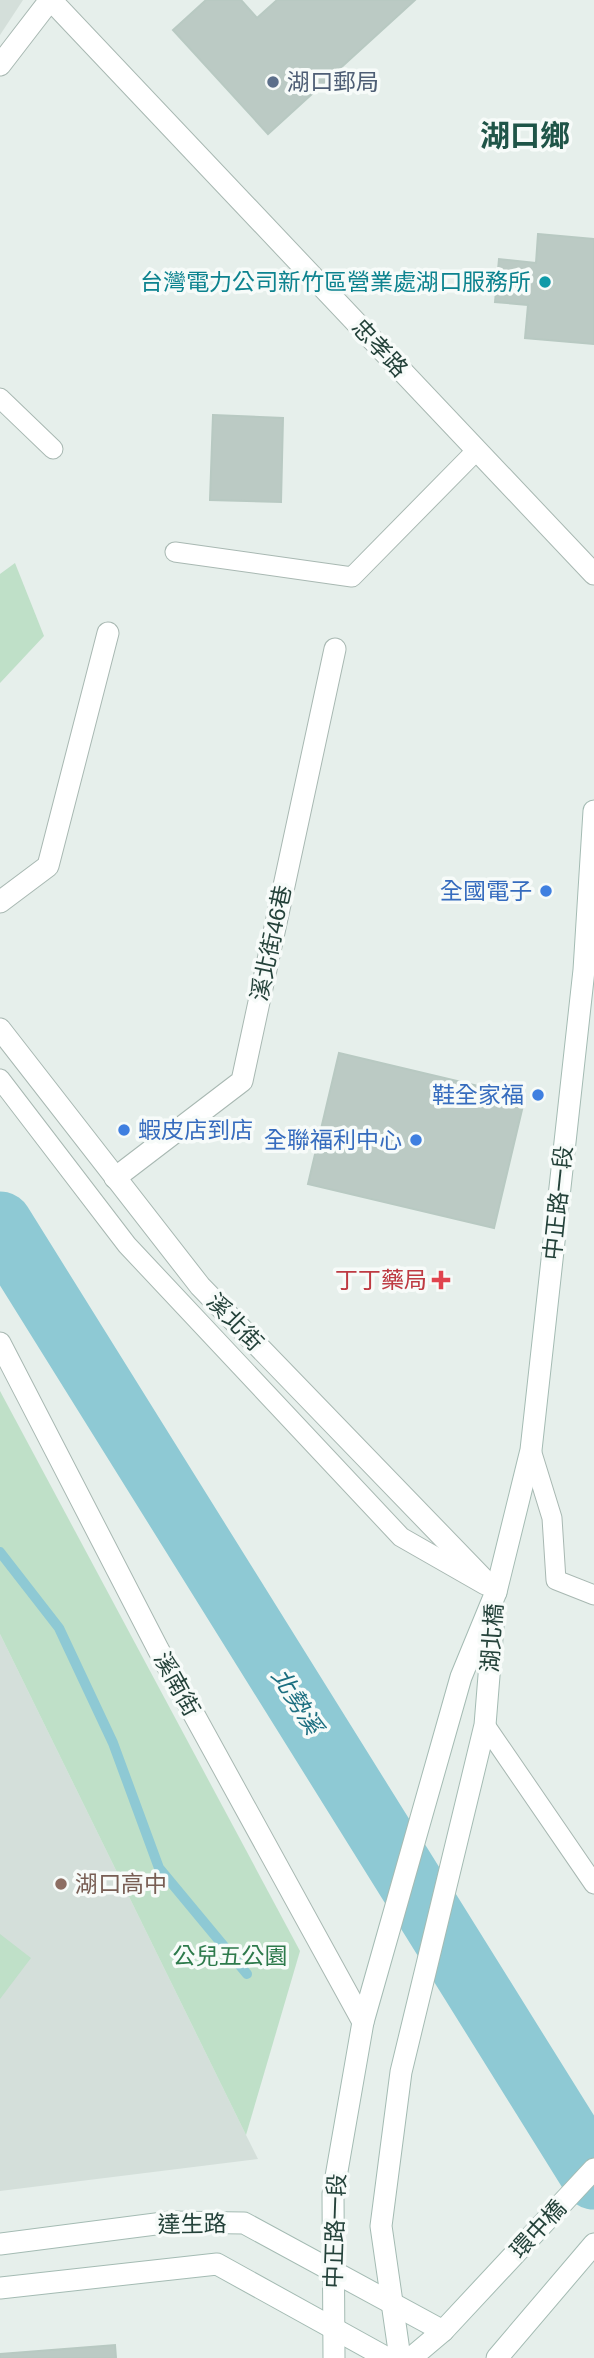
<svg xmlns="http://www.w3.org/2000/svg" width="594" height="2358" font-family="Helvetica,'Noto Sans TC',sans-serif">
<style>
.built{fill:#d4dfda}
.green{fill:#bfe0c8}
.lines{fill:none;stroke-linecap:round;stroke-linejoin:round}
.stream{stroke:#8ec9d4;stroke-width:10}
.river{stroke:#8ec9d4;stroke-width:65}
.building{fill:#bbcac4;stroke:#b8c9c2;stroke-width:2}
.lane-casing{stroke:#a8b8b2;stroke-width:21}
.street-casing{stroke:#a8b8b2;stroke-width:23}
.secondary-casing{stroke:#a4bbb3;stroke-width:23}
.lane{stroke:#fff;stroke-width:19}
.street{stroke:#fff;stroke-width:21}
.secondary{stroke:#fff;stroke-width:21}
.service-dot{fill:#5c6f8a;stroke:#f7fbf9;stroke-width:2.5}
.culture-dot{fill:#0f9aa8;stroke:#f7fbf9;stroke-width:2.5}
.shop-dot{fill:#3f7fe0;stroke:#f7fbf9;stroke-width:2.5}
.health-dot{fill:#e0444e;stroke:#f7fbf9;stroke-width:2.5}
.education-dot{fill:#8d6e63;stroke:#f7fbf9;stroke-width:2.5}
.labels{text-anchor:middle;dominant-baseline:central;stroke-width:7;stroke-linejoin:round;paint-order:stroke}
.service-label{font-size:23px;fill:#4e5e75;stroke:#f7fbf9;text-anchor:start}
.culture-label{font-size:23px;fill:#0d838f;stroke:#f7fbf9;text-anchor:end}
.street-label{font-size:23px;fill:#24423a;stroke:#f7fbf9}
.shop-label{font-size:23px;fill:#366cbe;stroke:#f7fbf9;text-anchor:end}
.health-label{font-size:23px;fill:#be3a42;stroke:#f7fbf9;text-anchor:end}
.education-label{font-size:23px;fill:#785e54;stroke:#f7fbf9;text-anchor:start}
.park-label{font-size:23px;fill:#2d7a4b;stroke:#f7fbf9}
.water-label{font-size:24px;font-style:italic;fill:#1c6f80;stroke:#f7fbf9}
.district-label{font-size:30px;font-weight:bold;fill:#1f5548;stroke:#f7fbf9}
</style>
<rect width="100%" height="100%" fill="#e6efeb"/>
<g class="built">
<polygon points="0,0 23,0 0,35"/>
<polygon points="0,1634 246,2135 258,2159 0,2191"/>
</g>
<g class="green">
<polygon points="15,563 44,636 0,683 0,574"/>
<polygon points="0,1391 300,1951 246,2135 0,1634"/>
<polygon points="0,1934 31,1958 0,1999"/>
</g>
<g class="lines">
<polyline class="stream" points="0,1552 59,1628 113,1743 159,1868 247,1974"/>
<polyline class="river" points="0,1224 594,2177"/>
</g>
<g class="building">
<polygon points="206,0 241,0 257,18 277,0 415,0 268,134 173,30"/>
<polygon points="538,234 594,239 594,344 525,338 528,305 495,302 499,259 536,263"/>
<polygon points="213,415 283,418 281,502 210,500"/>
<polygon points="339,1053 525,1097 494,1228 308,1184"/>
<polygon points="115,2345 116,2358 0,2358 0,2354"/>
</g>
<g class="lines">
<defs>
<g id="lane">
<polyline points="0,398 53,449"/>
<polyline points="175,552 352,577 477,450"/>
<polyline points="0,1079 127,1245 401,1537 485,1585"/>
<polyline points="531,1450 552,1518 556,1580 594,1595"/>
<polyline points="485,1725 594,1884"/>
</g>
<g id="street">
<polyline points="51,0 594,574"/>
<polyline points="0,65 50,0"/>
<polyline points="0,902 48,866 108,633"/>
<polyline points="0,1029 200,1286 496,1592"/>
<polyline points="115,1178 242,1081 335,649"/>
<polyline points="0,1343 158,1649 363,2022"/>
</g>
<g id="secondary">
<polyline points="0,2244 171,2222 244,2223 443,2331"/>
<polyline points="0,2288 217,2264 387,2358"/>
<polyline points="334,2358 333,2194 363,2022 461,1677 496,1592 531,1450 584,970 594,811"/>
<polyline points="400,2358 381,2226 401,2072 485,1725 494,1614"/>
<polyline points="411,2358 443,2331 594,2169"/>
<polyline points="497,2358 594,2244"/>
</g>
</defs>
<use href="#lane" class="lane-casing"/>
<use href="#street" class="street-casing"/>
<use href="#secondary" class="secondary-casing"/>
<use href="#lane" class="lane"/>
<use href="#street" class="street"/>
<use href="#secondary" class="secondary"/>
</g>
<circle class="service-dot" cx="273" cy="82" r="7"/>
<circle class="culture-dot" cx="545" cy="282" r="7"/>
<g class="shop-dot">
<circle cx="546" cy="891" r="7"/>
<circle cx="538" cy="1095" r="7"/>
<circle cx="124" cy="1130" r="7"/>
<circle cx="416" cy="1140" r="7"/>
</g>
<path class="health-dot" d="M437.5 1269.5h7v7h7v7h-7v7h-7v-7h-7v-7h7z"/>
<circle class="education-dot" cx="61" cy="1884" r="7"/>
<g class="labels">
<g class="service-label">
<text x="287" y="82">湖口郵局</text>
</g>
<g class="culture-label">
<text x="531" y="282">台灣電力公司新竹區營業處湖口服務所</text>
</g>
<g class="street-label">
<text transform="translate(380 348) rotate(47)">忠孝路</text>
<text transform="translate(271 943) rotate(-78)">溪北街46巷</text>
<text transform="translate(558 1203) rotate(-84)">中正路一段</text>
<text transform="translate(235 1322) rotate(46)">溪北街</text>
<text transform="translate(492 1638) rotate(-86)">湖北橋</text>
<text transform="translate(177 1684) rotate(61)">溪南街</text>
<text transform="translate(192 2224) rotate(-1)">達生路</text>
<text transform="translate(538 2229) rotate(-47)">環中橋</text>
<text transform="translate(335 2231) rotate(-88)">中正路一段</text>
</g>
<g class="shop-label">
<text x="532" y="891">全國電子</text>
<text x="524" y="1095">鞋全家福</text>
<text x="138" y="1130" text-anchor="start">蝦皮店到店</text>
<text x="402" y="1140">全聯福利中心</text>
</g>
<g class="health-label">
<text x="427" y="1280">丁丁藥局</text>
</g>
<g class="education-label">
<text x="75" y="1884">湖口高中</text>
</g>
<g class="park-label">
<text x="230" y="1956">公兒五公園</text>
</g>
<g class="water-label">
<text transform="translate(297 1701) rotate(58)">北勢溪</text>
</g>
<g class="district-label">
<text x="525" y="135">湖口鄉</text>
</g>
</g>
</svg>
